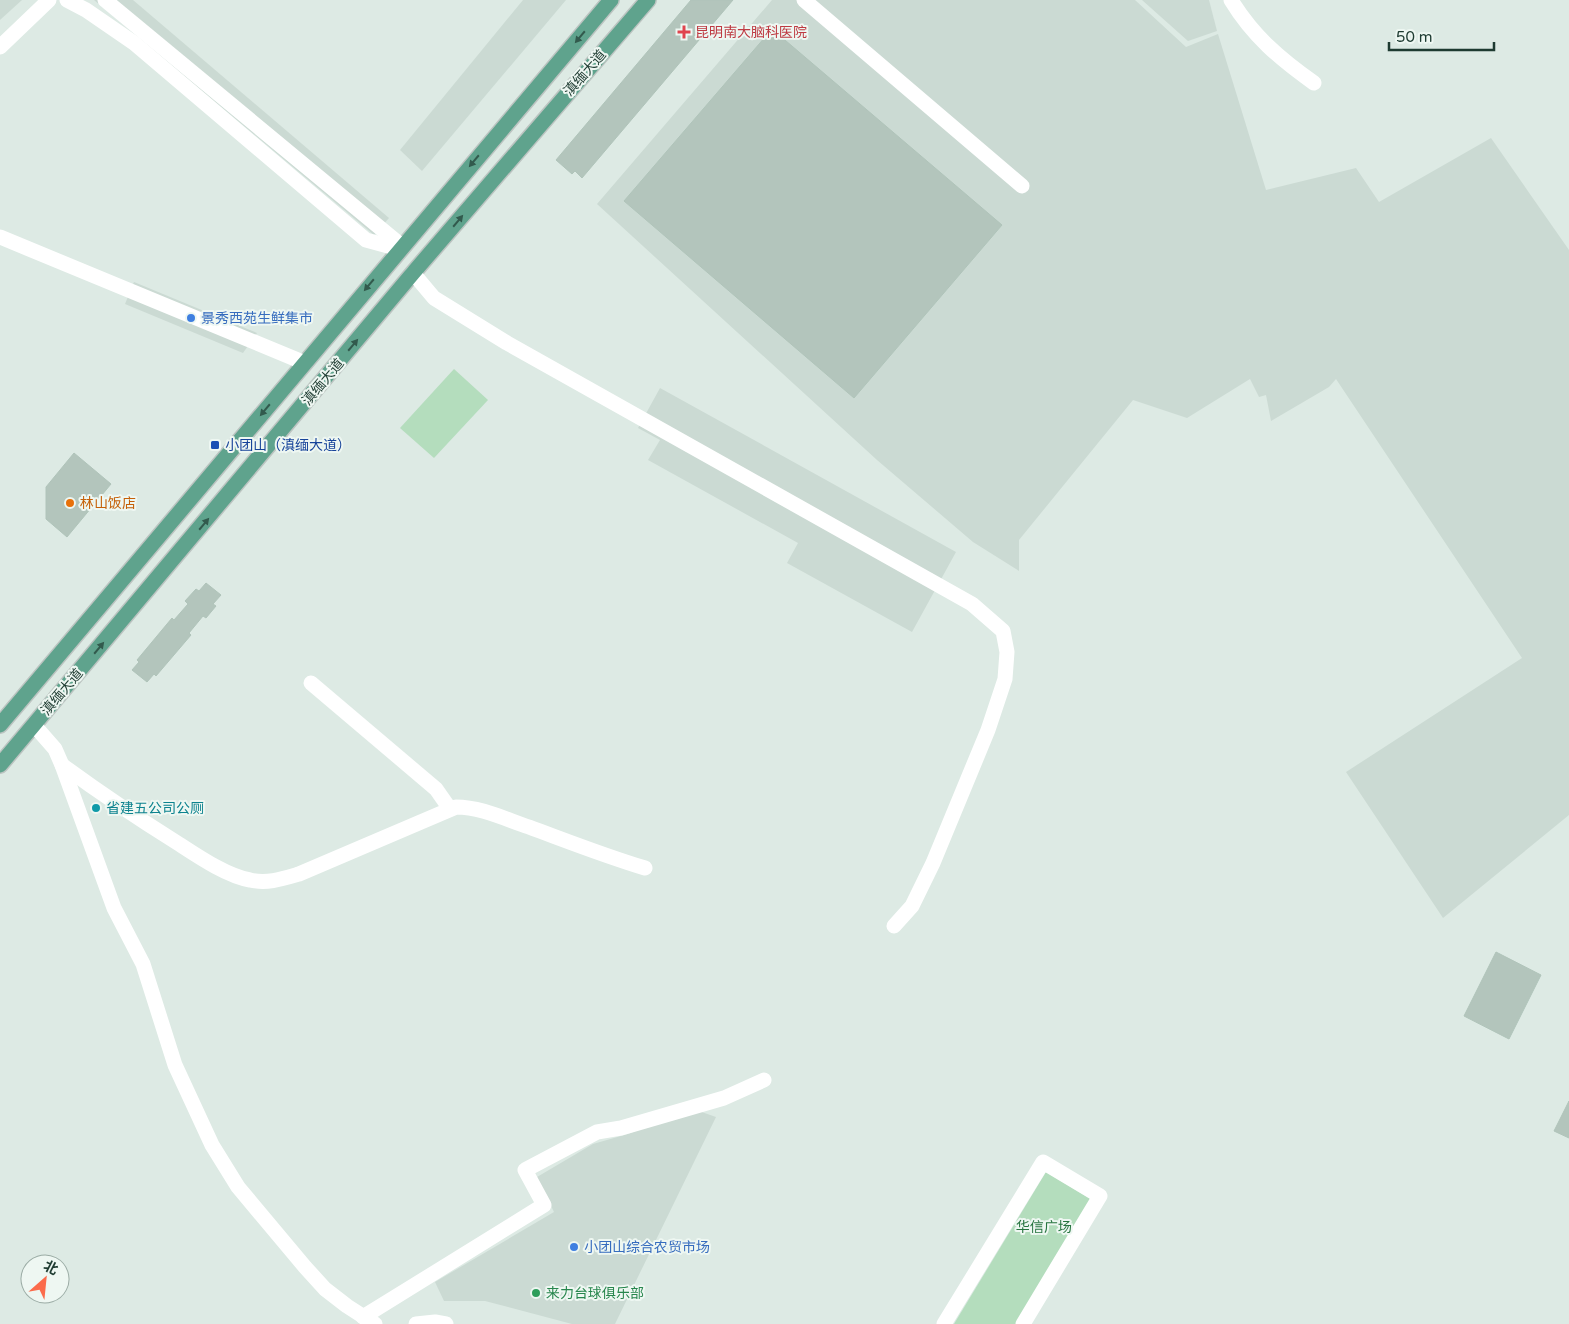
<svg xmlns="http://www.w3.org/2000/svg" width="1569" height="1324" font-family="'Varela Round','Noto Sans SC',sans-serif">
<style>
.built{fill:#cbdad3}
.green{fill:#b4ddbd}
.building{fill:#b3c5bc;stroke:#b0c4ba}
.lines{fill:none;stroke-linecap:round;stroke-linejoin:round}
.major-casing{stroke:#bcc4c1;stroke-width:18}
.minor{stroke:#fff;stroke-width:15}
.major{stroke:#5fa38d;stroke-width:15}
.oneway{fill:#325a4d}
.health-dot{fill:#e0444e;stroke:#eef7f2;stroke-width:2}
.shop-dot{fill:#3f7fe0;stroke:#eef7f2;stroke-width:2}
.transit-dot{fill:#1a4fb4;stroke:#eef7f2;stroke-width:2}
.food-dot{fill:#e8710a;stroke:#eef7f2;stroke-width:2}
.culture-dot{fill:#0f9aa8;stroke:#eef7f2;stroke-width:2}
.leisure-dot{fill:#2e9e5b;stroke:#eef7f2;stroke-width:2}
.labels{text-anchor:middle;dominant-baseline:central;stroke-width:4;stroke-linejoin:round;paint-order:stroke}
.health-label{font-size:14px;fill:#be3a42;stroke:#eef7f2;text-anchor:start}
.street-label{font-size:14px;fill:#1e3b31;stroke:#eef7f2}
.shop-label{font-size:14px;fill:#366cbe;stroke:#eef7f2;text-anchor:start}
.transit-label{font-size:14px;fill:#164399;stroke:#eef7f2;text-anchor:start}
.food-label{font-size:14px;fill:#c56008;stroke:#eef7f2;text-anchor:start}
.culture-label{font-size:14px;fill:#0d838f;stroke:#eef7f2;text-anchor:start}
.park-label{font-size:14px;fill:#26743f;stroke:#eef7f2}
.leisure-label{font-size:14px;fill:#27864d;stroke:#eef7f2;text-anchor:start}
</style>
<rect width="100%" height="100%" fill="#ddeae4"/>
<g class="built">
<polygon points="0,0 22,0 0,20"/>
<polygon points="94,0 133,0 389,218 374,235"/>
<polygon points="523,0 566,0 422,171 400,150"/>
<polygon points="772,0 1135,0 1186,47 1218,34 1266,190 1356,168 1379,202 1491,138 1569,250 1569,815 1443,918 1346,772 1522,658 1336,379 1329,387 1271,421 1266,395 1259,397 1250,379 1187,418 1133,400 1019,540 1019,571 973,542 877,460 597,204"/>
<polygon points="1142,0 1209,0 1217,31 1188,41"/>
<polygon points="134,282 257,333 243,353 125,304"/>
<polygon points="660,388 956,552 912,632 787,563 798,543 648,460 660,440 638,428"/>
<polygon points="693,1109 716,1117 615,1324 572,1324 485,1301 444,1301 435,1282 554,1212 537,1177 593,1144 628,1134"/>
</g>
<g class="green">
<polygon points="454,369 488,400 434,458 400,428"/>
<polygon points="1046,1172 1092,1200 1017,1324 954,1324"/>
</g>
<g class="building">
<polygon points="691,0 733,0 582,178 575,171 572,174 556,160"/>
<polygon points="772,29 1002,225 854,398 624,201"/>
<polygon points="74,453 111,484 67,537 46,519 46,487"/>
<polygon points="206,583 221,595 213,604 216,606 206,618 203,616 189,633 191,635 156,676 154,674 147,682 132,670 139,662 137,660 172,618 174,620 188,604 185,601 196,589 199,591"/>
<polygon points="1496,952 1541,975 1509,1039 1464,1016"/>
<polygon points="1569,1101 1569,1138 1554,1131"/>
</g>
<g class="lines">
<defs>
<g id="major">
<path d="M0 725C205 484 407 241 611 0"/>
<polyline points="0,765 413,273 648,0"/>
</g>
</defs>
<use href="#major" class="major-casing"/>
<g class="minor">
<polyline points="67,0 86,10 134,43 366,240 399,249"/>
<polyline points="105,0 402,246"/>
<polyline points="804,0 1022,186"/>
<path d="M1231 0C1253 36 1280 59 1314 83"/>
<polyline points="0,47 49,0"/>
<polyline points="0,237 305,363"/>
<polyline points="413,273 434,298 507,343 972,604 1003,631 1007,652 1005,679 988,730 933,863 912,906 894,926"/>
<polyline points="311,683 436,789 450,809"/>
<polyline points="34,725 55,749 62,765 114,908 143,964 175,1065 212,1145 238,1187 305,1267 325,1289 347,1306 375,1324"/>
<path d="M62 765C100 793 139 819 179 844 199 857 227 876 250 880 267 884 282 879 299 874L456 807C481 807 505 819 529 827 567 841 605 856 645 868"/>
<polyline points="363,1317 544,1205 525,1170 597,1132 621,1128 724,1098 764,1080"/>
<polyline points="416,1324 435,1322 446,1324"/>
<polyline points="944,1324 1043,1162 1100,1196 1023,1324"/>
</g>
<use href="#major" class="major"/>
</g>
<defs><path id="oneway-solid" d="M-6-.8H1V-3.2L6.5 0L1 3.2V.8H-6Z" transform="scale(1.25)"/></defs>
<g class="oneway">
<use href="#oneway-solid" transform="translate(580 37) rotate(130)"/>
<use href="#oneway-solid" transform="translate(474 161) rotate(130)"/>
<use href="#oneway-solid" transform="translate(458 221) rotate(-50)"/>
<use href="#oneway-solid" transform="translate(369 285) rotate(130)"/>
<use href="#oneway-solid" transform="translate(353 345) rotate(-50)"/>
<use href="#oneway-solid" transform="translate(265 410) rotate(130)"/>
<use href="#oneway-solid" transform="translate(204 524) rotate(-50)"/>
<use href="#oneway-solid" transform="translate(99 648) rotate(-50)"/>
</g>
<path class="health-dot" d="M681.5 24.5h5v5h5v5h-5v5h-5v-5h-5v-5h5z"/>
<g class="shop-dot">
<circle cx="191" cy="318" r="5"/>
<circle cx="574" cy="1247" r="5"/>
</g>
<rect class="transit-dot" x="210" y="440" width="10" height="10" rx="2.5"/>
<circle class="food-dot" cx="70" cy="503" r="5"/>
<circle class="culture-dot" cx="96" cy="808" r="5"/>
<circle class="leisure-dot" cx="536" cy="1293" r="5"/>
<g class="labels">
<g class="health-label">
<text x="695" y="32">昆明南大脑科医院</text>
</g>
<g class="street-label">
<text transform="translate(585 73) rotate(-49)">滇缅大道</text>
<text transform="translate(323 382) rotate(-50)">滇缅大道</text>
<text transform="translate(62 692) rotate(-50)">滇缅大道</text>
</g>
<g class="shop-label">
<text x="201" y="318">景秀西苑生鲜集市</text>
<text x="584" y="1247">小团山综合农贸市场</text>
</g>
<g class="transit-label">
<text x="225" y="445">小团山（滇缅大道）</text>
</g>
<g class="food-label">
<text x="80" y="503">林山饭店</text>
</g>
<g class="culture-label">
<text x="106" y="808">省建五公司公厕</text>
</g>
<g class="park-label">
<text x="1044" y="1227">华信广场</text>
</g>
<g class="leisure-label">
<text x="546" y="1293">来力台球俱乐部</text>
</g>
</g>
<g transform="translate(45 1279) rotate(27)"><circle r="24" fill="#eef7f2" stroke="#9baca5"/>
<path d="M0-4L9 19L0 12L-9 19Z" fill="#fb6b4b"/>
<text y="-8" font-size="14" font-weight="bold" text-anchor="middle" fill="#1e3b31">北</text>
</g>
<path d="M1389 42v8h105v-8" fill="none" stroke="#1e3b31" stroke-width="2.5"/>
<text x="1396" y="42" font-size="15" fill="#1e3b31" stroke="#eef7f2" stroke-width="4" paint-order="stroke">50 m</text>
</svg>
